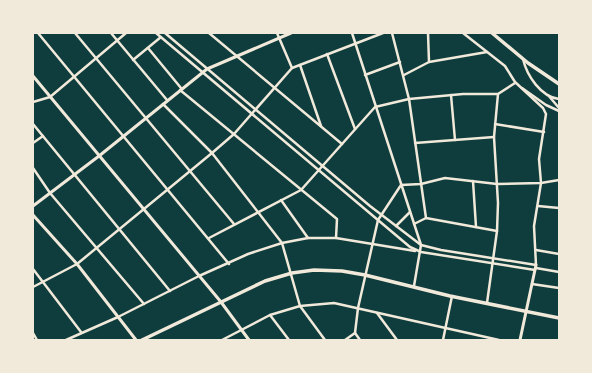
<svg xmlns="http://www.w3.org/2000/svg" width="592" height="373" font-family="Inter,sans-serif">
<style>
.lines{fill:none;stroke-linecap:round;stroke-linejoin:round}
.minor{stroke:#f1e9da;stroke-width:2.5}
.tertiary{stroke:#f1e9da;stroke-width:3}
.secondary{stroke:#f1e9da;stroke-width:3.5}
</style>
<rect width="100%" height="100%" fill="#0f3d3e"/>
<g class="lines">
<g class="minor">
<polyline points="38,33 229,264"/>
<polyline points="75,33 234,224"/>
<polyline points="111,33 167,100"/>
<polyline points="156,33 410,247 421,252 535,270"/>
<polyline points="165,33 370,206 421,245 441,250 536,265 534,226 541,183 539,159 546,114 543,108 515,82 505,66 463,33"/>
<polyline points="209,33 342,144"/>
<polyline points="277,33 292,68"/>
<polyline points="352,33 421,245 414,286"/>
<polyline points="392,33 409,99 426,218"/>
<polyline points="428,33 429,62"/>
<polyline points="148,48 181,88"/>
<polyline points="327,54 355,129"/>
<path d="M523 59C527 76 541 97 559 99"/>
<polyline points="133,60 161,37"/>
<polyline points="300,65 321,126"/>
<polyline points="365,75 400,62"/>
<polyline points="404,75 429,62 487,52"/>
<polyline points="522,88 546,105 559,111"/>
<polyline points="180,90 337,219 336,238"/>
<polyline points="451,95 455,140"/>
<polyline points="548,95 559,108"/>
<polyline points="33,102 50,97 126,33"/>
<polyline points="163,104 212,153 282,243 300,306 325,340"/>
<polyline points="33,124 170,291"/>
<polyline points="495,124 544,132"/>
<polyline points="33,143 43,136"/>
<polyline points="415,143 494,137"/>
<polyline points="33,168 50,193 144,304"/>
<polyline points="473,181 476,227"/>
<polyline points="281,200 308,238"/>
<polyline points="538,206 559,208"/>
<polyline points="414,224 426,218 497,231"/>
<polyline points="396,226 410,212"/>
<polyline points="209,238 301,190 375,107 409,99 463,94 498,94"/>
<polyline points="536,250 559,254"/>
<polyline points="536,268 559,272"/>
<polyline points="33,269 81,332"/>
<polyline points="532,284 559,288"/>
<polyline points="33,287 77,264 212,153 234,134 292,68 383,33"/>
<polyline points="487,303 497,231 498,203 494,137 498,94 515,83"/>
<polyline points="377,313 397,340"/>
<polyline points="270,315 289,340"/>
<polyline points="33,333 37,340"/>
<polyline points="355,333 360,340"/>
<polyline points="66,340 118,317 199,276 248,254 282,243 308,238 336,238 415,251"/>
<polyline points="222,340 270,315 300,306 334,303 499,340"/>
<polyline points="345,340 355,333 358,308 378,220 401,185 421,184 445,178 497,184 541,183 559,180"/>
<polyline points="443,340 452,296"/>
</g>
<g class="tertiary">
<polyline points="33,76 221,302 249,340"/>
<polyline points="33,206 99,156 207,69 291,33"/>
<polyline points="33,215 77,264 136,340"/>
<polyline points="520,340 536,265"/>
</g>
<g class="secondary">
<polyline points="492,33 528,63 559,84"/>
<polyline points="142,340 265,281 292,273 314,270 342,271 365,275 450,296 559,318"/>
</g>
</g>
<rect width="592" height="373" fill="none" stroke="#f1e9da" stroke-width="68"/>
</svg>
